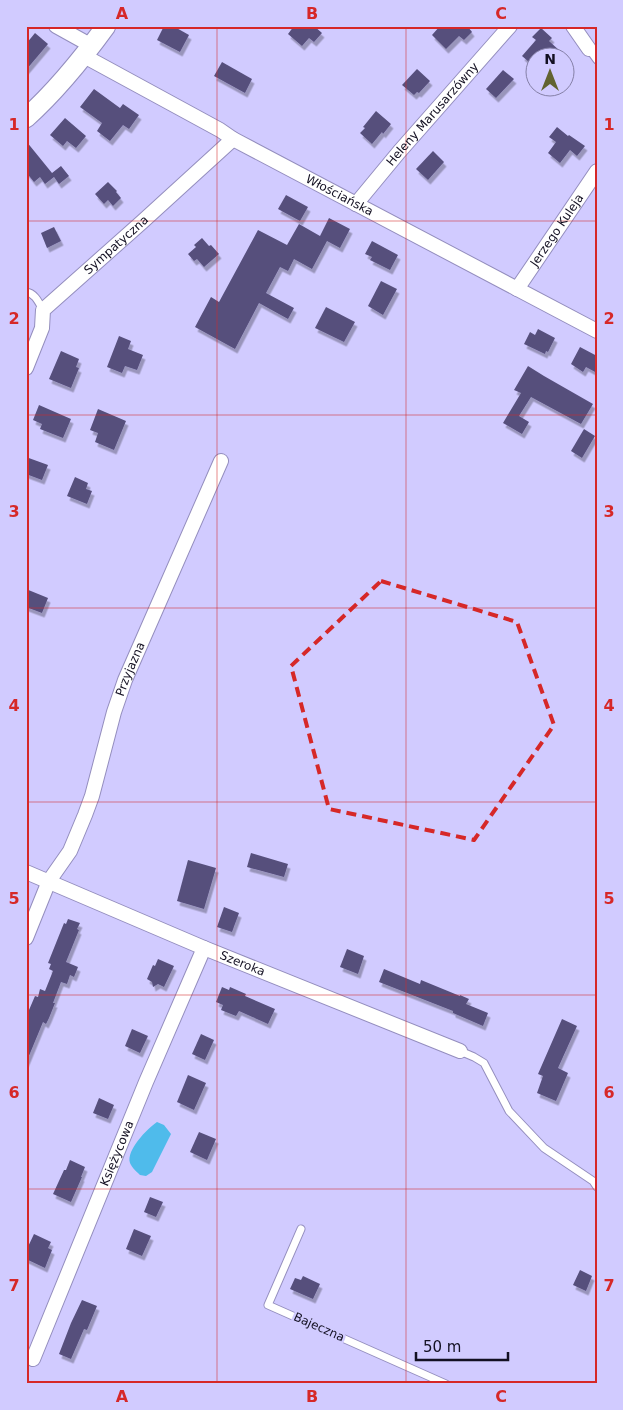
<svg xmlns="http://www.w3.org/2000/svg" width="623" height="1410" font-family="'DejaVu Sans',sans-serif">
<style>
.water{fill:#4fbbeb}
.building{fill:#564f7c;filter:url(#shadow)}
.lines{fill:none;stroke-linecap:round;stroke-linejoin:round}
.lane-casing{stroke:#948ebe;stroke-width:9}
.street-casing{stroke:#948ebe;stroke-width:16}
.secondary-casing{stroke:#948ebe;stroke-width:21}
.lane{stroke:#fff;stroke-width:7}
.street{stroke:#fff;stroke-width:14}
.secondary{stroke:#fff;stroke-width:19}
.marked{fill:none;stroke:#d62828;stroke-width:4;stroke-dasharray:10 6;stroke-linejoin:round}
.grid{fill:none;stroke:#d62828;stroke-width:1;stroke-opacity:0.55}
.labels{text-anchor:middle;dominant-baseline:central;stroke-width:5;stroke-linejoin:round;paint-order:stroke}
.street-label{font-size:12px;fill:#131022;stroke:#d1cbff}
.neatline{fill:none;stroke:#d62828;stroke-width:2}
.grid-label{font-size:16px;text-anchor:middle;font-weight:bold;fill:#d62828}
</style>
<defs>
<filter id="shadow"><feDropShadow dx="2.5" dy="4.5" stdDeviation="0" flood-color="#0004"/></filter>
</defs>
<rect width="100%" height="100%" fill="#d1cbff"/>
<path class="water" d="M157 1122 164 1125 171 1134 152 1172 146 1176 140 1175C137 1172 132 1168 130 1163 126 1150 147 1129 157 1122Z"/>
<g class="building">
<polygon points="164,26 173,26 189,35 180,52 157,40"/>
<polygon points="294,26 314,26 322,33 314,42 309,38 302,46 288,34"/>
<polygon points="440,26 469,26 468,27 472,32 464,40 459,36 446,49 432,35"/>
<polygon points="541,28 552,38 549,41 560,51 555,58 536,58 536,68 522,56 536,40 532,37"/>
<polygon points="35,33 48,44 26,70 26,44"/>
<polygon points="222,62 252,79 245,93 214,76"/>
<polygon points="417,69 430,81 419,93 417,92 414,95 402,85"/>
<polygon points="503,70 514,79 496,98 486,89"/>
<polygon points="94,89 120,108 123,104 139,115 129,129 123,125 110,141 97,131 102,123 80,107"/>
<polygon points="376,111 391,124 383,134 382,132 372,144 360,133 365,128 363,127"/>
<polygon points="65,118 86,136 76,148 67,141 63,146 50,135"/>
<polygon points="557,127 568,136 569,135 585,146 577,156 570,150 560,163 548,153 556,142 549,137"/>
<polygon points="26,141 52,173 61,166 69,176 59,184 54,177 45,184 40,177 34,182 26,172"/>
<polygon points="433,151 444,162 428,180 416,169"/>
<polygon points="108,182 117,191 116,192 121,198 113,206 108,200 104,204 95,194"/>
<polygon points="286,195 308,207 300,221 278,209"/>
<polygon points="329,218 350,229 340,248 327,241 312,269 294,259 288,271 280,267 266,293 294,308 288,319 259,303 235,349 195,327 211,297 219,302 258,230 287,245 299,224 320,236"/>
<polygon points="54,227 61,241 47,248 41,233"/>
<polygon points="202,238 209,246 211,245 219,254 204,267 197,259 194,261 188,254 196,247 194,245"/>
<polygon points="372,241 398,255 390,270 370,260 372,257 365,254"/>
<polygon points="381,281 397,289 383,315 368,306"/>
<polygon points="326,307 355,322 344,342 315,328"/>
<polygon points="538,329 555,338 548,352 546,351 545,354 524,344 530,332 535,335"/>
<polygon points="119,336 131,341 128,349 143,355 137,370 125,366 122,373 107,367"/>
<polygon points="580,347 597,356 597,373 586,367 583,372 571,364"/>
<polygon points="61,351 79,359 76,367 79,368 71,388 49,379"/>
<polygon points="528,366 544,376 593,404 581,424 531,397 519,416 529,422 522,434 503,423 521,393 514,390"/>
<polygon points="39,405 71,419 63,438 40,429 42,424 33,420"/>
<polygon points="98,409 126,421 114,450 95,442 98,433 90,430"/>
<polygon points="584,429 595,436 582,458 571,451"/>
<polygon points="26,457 48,465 42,480 26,474"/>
<polygon points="75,477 88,483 86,489 92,491 87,504 67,496"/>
<polygon points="26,589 48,598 42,613 26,607"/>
<polygon points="251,853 288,864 284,877 247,867"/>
<polygon points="188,860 216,868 204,909 177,901"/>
<polygon points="224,907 239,913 232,932 217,927"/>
<polygon points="68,919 80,923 77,929 79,930 66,962 78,967 74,977 70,975 67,984 61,982 53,1003 55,1003 49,1018 46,1024 43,1022 26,1063 26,1017 35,996 38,997 40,989 45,991 53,971 49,969 51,964 48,963 64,923 66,924"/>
<polygon points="347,949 364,956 358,974 340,967"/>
<polygon points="158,959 174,966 164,987 158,984 153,987 152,982 147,979 153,965 155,966"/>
<polygon points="384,969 420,984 421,980 460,996 460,995 469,999 466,1004 488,1013 483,1026 453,1013 453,1011 379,982"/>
<polygon points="222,987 229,990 230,987 246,994 245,996 275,1009 268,1024 239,1011 236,1016 221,1010 223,1005 216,1002"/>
<polygon points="562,1019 577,1026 558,1068 568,1073 556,1101 537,1093 543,1076 538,1074"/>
<polygon points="132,1029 148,1036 140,1053 125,1046"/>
<polygon points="201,1034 214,1040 205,1060 192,1054"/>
<polygon points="188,1075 206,1083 194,1110 177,1102"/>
<polygon points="99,1098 114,1105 108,1119 93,1113"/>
<polygon points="199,1132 216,1139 207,1160 190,1152"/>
<polygon points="70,1160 85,1167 81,1177 82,1177 71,1202 53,1194 64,1170 66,1170"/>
<polygon points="150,1197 163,1202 156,1217 144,1212"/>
<polygon points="134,1229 151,1236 142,1256 126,1249"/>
<polygon points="34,1234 51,1242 48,1248 52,1250 45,1268 26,1259 26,1251"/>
<polygon points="580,1270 592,1276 586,1291 573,1285"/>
<polygon points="303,1276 320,1284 313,1299 290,1289 295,1278 301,1280"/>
<polygon points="82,1300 97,1306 87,1330 84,1329 71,1359 59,1354 71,1323"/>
</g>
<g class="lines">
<defs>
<g id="lane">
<polyline points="589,49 597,60"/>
<path d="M26 292C35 293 39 303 43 310"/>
<polyline points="460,1051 474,1057 484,1063 509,1111 544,1148 593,1181 597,1187"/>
<polyline points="301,1229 268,1305 446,1384"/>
</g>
<g id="street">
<polyline points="56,26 92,46"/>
<polyline points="573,26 589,49"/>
<path id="s1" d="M84 56 220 130 233 139 597 331"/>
<path id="s2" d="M356 204 399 152 510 26"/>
<path id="s3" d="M517 289 597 171"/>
<path id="s4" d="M26 368 42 328 43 310 142 222 233 139"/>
<path id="s5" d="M26 872 204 948 460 1051"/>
<path id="s6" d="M26 938 49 881 70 851 85 815 92 796 114 712 125 680 221 461"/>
<path id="s7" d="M33 1359 146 1082 204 948"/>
</g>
<path id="secondary" d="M26 118C56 91 82 59 106 26"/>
</defs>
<use href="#lane" class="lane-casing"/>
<use href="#street" class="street-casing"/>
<use href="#secondary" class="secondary-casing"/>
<use href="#lane" class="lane"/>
<use href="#street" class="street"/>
<use href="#secondary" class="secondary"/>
</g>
<path class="marked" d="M381 581 517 622 554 725 474 840 329 809 291 666Z"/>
<path class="grid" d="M217 26V1384M406 26V1384M26 221H597M26 415H597M26 608H597M26 802H597M26 995H597M26 1189H597"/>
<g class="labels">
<g class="street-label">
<text stroke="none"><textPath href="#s2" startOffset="118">Heleny Marusarzówny</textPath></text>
<text stroke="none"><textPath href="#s1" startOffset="291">Włościańska</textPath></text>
<text stroke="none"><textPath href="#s3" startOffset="71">Jerzego Kuleja</textPath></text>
<text stroke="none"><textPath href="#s4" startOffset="159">Sympatyczna</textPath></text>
<text stroke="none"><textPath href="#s6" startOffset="290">Przyjazna</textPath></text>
<text stroke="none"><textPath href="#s5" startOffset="235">Szeroka</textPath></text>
<text stroke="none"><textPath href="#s7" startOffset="222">Księżycowa</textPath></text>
<text transform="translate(319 1327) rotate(24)">Bajeczna</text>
</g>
</g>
<rect width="623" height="1410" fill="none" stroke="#d1cbff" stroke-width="55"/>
<g transform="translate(550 72)"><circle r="24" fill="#d1cbff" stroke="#8580a7"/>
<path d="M0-4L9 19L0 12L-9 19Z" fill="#626331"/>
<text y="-8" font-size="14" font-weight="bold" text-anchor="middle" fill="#131022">N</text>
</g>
<path d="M416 1352v8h92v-8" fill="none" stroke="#131022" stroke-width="2.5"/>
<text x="423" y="1352" font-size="15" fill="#131022" stroke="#d1cbff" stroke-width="4" paint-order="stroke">50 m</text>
<rect x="28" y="28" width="568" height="1354" class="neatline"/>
<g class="grid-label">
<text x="122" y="19">A</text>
<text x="312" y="19">B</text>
<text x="501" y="19">C</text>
<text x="14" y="130">1</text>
<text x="609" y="130">1</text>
<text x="14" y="324">2</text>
<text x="609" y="324">2</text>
<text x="14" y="517">3</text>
<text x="609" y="517">3</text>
<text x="14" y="711">4</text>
<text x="609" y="711">4</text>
<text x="14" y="904">5</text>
<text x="609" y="904">5</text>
<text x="14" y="1098">6</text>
<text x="609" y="1098">6</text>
<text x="14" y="1291">7</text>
<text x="609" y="1291">7</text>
<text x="122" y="1402">A</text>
<text x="312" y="1402">B</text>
<text x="501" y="1402">C</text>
</g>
</svg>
